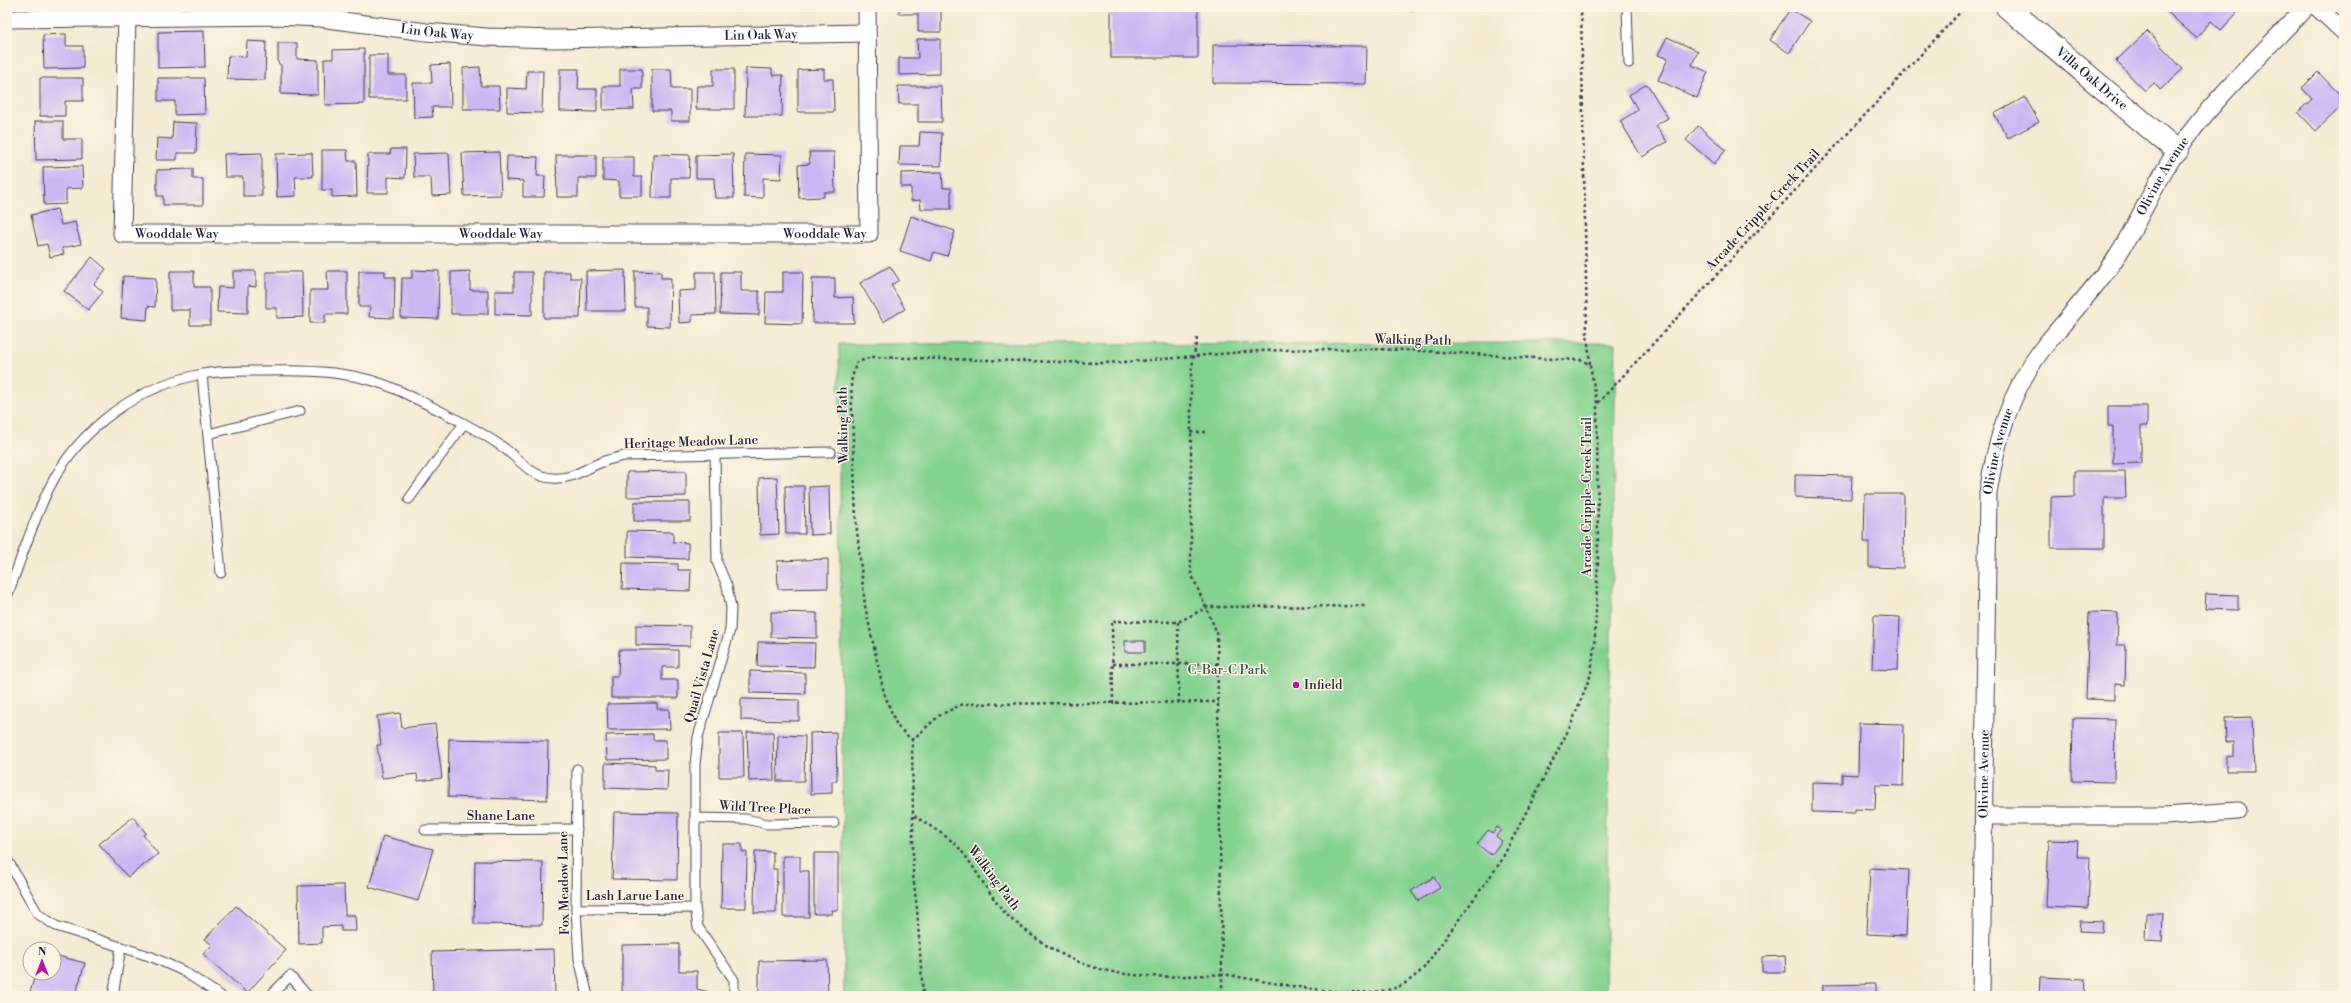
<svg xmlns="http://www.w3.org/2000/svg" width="2351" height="1003" font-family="'Libre Bodoni',serif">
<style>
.green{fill:#84d290;stroke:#537a66}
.building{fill:#cdb7f3}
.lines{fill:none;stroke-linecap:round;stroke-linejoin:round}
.lane-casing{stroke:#424052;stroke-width:11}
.street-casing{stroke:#424052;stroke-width:19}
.secondary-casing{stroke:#424052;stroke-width:24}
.path{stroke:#424052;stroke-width:2.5;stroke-dasharray:3 3;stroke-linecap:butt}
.lane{stroke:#fff;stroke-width:9}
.street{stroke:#fff;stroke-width:17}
.secondary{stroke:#fff;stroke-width:22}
.poi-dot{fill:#b5179e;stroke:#fcf5e5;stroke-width:1.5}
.labels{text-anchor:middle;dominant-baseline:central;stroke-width:3;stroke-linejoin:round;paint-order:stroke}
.street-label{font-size:13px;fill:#22223b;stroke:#fcf5e5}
.park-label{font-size:13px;fill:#3f5754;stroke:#fcf5e5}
.poi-label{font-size:13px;fill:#22223b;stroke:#fcf5e5;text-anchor:start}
</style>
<rect width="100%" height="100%" fill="#fcf5e5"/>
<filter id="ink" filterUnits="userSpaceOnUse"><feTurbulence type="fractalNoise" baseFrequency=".025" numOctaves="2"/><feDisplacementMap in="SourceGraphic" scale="8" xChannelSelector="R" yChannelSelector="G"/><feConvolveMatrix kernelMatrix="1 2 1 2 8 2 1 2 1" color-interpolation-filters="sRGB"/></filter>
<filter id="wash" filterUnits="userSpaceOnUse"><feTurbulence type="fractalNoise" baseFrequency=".012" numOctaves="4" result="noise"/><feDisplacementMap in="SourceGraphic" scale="16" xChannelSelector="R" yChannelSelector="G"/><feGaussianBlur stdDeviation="0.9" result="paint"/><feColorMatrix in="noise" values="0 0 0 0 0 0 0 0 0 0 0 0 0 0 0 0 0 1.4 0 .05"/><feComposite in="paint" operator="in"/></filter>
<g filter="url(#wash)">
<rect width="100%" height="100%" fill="#f4ebd3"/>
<polygon class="green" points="1616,343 1605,996 844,996 839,344"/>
<g id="blocks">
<g class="building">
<polygon points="899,7 941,7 941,32 918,32 918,14 899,14"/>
<rect x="1111" y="7" width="87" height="51"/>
<rect x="1377" y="7" width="37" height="3"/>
<polygon points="2162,7 2231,7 2237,13 2221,30 2211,21 2196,38"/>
<polygon points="1790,9 1810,21 1789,53 1770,40"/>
<polygon points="204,31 205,67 158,68 158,32"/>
<polygon points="2147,31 2183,69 2160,90 2154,83 2145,91 2116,61"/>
<polygon points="66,34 66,46 83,46 83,68 44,69 43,35"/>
<polygon points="1667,37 1698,51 1692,65 1708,72 1697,98 1658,80 1668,59 1658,55"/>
<polygon points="917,39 940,39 940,74 899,75 899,58 918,58"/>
<polygon points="247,41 266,42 265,80 227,79 228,56 246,57"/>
<polygon points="278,43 297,43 297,59 318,60 318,95 281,94 281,65 278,63"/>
<polygon points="1213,45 1367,46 1366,84 1213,83"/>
<polygon points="364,49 364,104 325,105 324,59 333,59 333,50"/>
<polygon points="369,55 388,55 388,75 406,75 406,99 369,99"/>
<polygon points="450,64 451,107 432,107 433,117 414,118 413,83 432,83 431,65"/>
<polygon points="480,67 481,86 499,86 500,109 463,109 463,68"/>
<polygon points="746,68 772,69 772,75 783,75 782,116 745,116"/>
<polygon points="560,69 579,69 578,89 597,89 597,112 560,111"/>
<polygon points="620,69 642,69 642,89 633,89 634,109 603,110 603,86 620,86"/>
<polygon points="652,69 671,69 672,89 690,89 690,121 671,121 671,111 652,111"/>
<polygon points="713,69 734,69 734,109 696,109 697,86 713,86"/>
<polygon points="824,69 824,79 833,79 834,112 798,112 798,70"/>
<polygon points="527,71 543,71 542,113 507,112 507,88 526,89"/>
<polygon points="2318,72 2344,99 2344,104 2316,131 2298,112 2312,99 2302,88"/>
<polygon points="40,78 83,78 83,101 65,101 65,116 40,116"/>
<polygon points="158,78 204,78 205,114 175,115 175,101 158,101"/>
<polygon points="1647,84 1668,118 1656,125 1667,142 1642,157 1620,121 1638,110 1629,95"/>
<polygon points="898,86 941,86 942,122 918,122 918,104 899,104"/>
<polygon points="2025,97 2039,122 2008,138 1994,114"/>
<polygon points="35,121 63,121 63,139 82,139 82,159 36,160"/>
<polygon points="173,122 197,123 196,153 177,153 177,160 156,160 157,138 172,139"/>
<polygon points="1698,126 1726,150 1714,164 1686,140"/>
<polygon points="920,132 942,133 941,166 899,165 900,146 919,146"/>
<polygon points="391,149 406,149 405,178 388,177 388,193 367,193 368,154 390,154"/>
<polygon points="322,150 347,150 348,161 356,161 357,196 332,197 332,190 322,190"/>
<polygon points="499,152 501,195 464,196 462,153"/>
<polygon points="809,152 834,152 835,192 824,192 824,197 799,198 798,165 810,164"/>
<polygon points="262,153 262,196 243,196 243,177 225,177 224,154"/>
<polygon points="312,153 313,177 295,177 296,196 277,197 276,154"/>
<polygon points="449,153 451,195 432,196 431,177 414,177 413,154"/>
<polygon points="653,154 690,155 689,178 671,178 671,198 652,198"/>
<polygon points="733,154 734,198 715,198 714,178 696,178 696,155"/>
<polygon points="745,154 782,155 781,179 763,178 763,198 744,197"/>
<polygon points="556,155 596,155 596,178 578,178 578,197 557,197"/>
<polygon points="507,156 538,157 537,176 545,176 544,197 523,197 523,181 506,180"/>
<polygon points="603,157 634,157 634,177 642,177 642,196 619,196 619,181 603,180"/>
<polygon points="82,166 83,188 66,189 66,204 44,205 43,167"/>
<polygon points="193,169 193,179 203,179 203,205 163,205 163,196 157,196 157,170"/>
<polygon points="942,172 943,188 951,188 951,209 921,209 920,200 911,201 911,187 901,187 901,173"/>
<polygon points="57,209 61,225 75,222 81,244 62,248 64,254 50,257 47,244 38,246 31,215"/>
<polygon points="911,216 955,231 947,256 934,252 931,261 900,251"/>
<polygon points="92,257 106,269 94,284 103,292 88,310 64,291"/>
<polygon points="890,266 899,280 891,285 905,309 883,322 860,283"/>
<polygon points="412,270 439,271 438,319 401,318 402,278 412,278"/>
<polygon points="625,270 626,311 587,311 586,271"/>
<polygon points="170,271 194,271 194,287 210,287 210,325 190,325 190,310 170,310"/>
<polygon points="233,271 256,271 256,287 248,286 248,313 217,312 218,287 233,288"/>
<polygon points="327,271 347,271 347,314 325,314 325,323 310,323 310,290 328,290"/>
<polygon points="359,271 385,271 385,277 395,277 394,318 369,317 370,307 359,307"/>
<polygon points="470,271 470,290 488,290 488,314 451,314 451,272"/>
<polygon points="635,271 661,272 661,278 671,278 670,327 647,326 647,307 635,307"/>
<polygon points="266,272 302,272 303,317 277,318 277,308 266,308"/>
<polygon points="514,272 532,272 532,315 495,314 495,291 514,291"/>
<polygon points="544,272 570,272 570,278 581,278 580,318 544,318"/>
<polygon points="696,272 715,272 716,314 692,315 692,322 679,323 678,291 696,290"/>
<polygon points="721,272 741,272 741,291 759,291 759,315 720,314"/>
<polygon points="783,272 803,272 802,324 765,323 766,292 783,292"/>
<polygon points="123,276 156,278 155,307 148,306 147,320 121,318"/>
<polygon points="812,278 835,278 835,298 853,297 854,323 813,323"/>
<polygon points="2108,406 2147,406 2147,426 2141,426 2141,463 2113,464 2113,426 2108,426"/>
<polygon points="686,471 686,496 627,497 627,472"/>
<polygon points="2075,471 2125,471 2126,498 2104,498 2104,548 2051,548 2051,497 2075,496"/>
<polygon points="1795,475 1852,476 1851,499 1795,497"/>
<polygon points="777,477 779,534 760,535 759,478"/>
<polygon points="785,486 804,486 805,534 786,534"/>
<polygon points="829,486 830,534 810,535 809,487"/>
<polygon points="1865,494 1904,494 1903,568 1869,567 1869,542 1864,542"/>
<rect x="634" y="502" width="56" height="19"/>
<polygon points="627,531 673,532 673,542 688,543 688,559 627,557"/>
<polygon points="828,559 828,588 778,589 777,561"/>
<polygon points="623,563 678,564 678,570 691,570 690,591 622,589"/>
<polygon points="2206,594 2238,595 2238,610 2205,609"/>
<polygon points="771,612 817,613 817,638 771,637"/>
<polygon points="2089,612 2118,613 2117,645 2126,645 2125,685 2115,684 2115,700 2086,699"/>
<polygon points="1874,616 1900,617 1898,670 1872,669"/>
<polygon points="636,625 690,626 690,646 636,645"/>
<rect x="1125" y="641" width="20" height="11"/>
<polygon points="758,642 815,643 814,667 757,666"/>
<polygon points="619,650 678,650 678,667 662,667 662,680 678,680 678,698 611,698 611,676 618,676"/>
<polygon points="750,671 805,673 805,694 750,693"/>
<polygon points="741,699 799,700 799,721 741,720"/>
<polygon points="657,703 657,709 669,709 670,729 608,730 607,704"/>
<polygon points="400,713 402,728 435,724 442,778 418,781 417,774 382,778 377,745 381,745 377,716"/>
<polygon points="2252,717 2254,771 2226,771 2226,757 2234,756 2234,742 2226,742 2225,718"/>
<polygon points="2073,718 2115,719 2114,782 2072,781"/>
<polygon points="1859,723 1904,724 1903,786 1876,785 1875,810 1855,809 1855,813 1812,812 1812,782 1842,783 1842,774 1858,775"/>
<polygon points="747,732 773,732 774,780 749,781"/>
<polygon points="836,732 837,781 832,781 832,793 811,794 810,733"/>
<polygon points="719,733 743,733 744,777 719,777"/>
<polygon points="653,734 653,740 666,740 666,759 607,760 606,735"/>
<polygon points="778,735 805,736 804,781 777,781"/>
<polygon points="449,739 548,741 547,800 448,797"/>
<polygon points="605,763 655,765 655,770 668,770 667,790 605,788"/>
<polygon points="614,812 678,813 677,880 612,879"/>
<polygon points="133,817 146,833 143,835 158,854 128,877 99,844"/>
<polygon points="1497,827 1501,830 1496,836 1502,841 1491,855 1477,844 1488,830 1493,833"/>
<polygon points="383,836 433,849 418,901 369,887"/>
<polygon points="2049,840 2078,841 2077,857 2090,857 2088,909 2046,907"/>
<polygon points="722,844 742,844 742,852 747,852 746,908 721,908"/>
<polygon points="755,851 773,852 773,869 777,869 776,913 754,913"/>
<polygon points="814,853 838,853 838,910 831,910 832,914 814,914"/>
<polygon points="783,856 800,856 800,871 809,871 809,917 783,917"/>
<polygon points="475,861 543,862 542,925 474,924"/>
<polygon points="1870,868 1909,870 1906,936 1867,934"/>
<polygon points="1434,877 1440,888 1418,901 1411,891"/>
<polygon points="344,885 345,915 355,915 356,931 341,931 341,926 322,927 322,943 299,944 298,886"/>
<polygon points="236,906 286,950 247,993 203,954 212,945 205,939"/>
<polygon points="2146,913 2163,913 2162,942 2145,941"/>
<polygon points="2080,921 2103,922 2102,932 2079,931"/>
<polygon points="679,944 679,971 697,971 697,989 709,992 709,996 622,996 622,945"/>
<polygon points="554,949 555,996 433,996 432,952"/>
<polygon points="54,955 85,963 76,993 82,996 43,996 30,992 36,973 54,973"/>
<polygon points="1785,956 1786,972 1762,972 1762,957"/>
<polygon points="827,960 828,996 759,996 759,961"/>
<polygon points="2040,977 2085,979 2084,996 2039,996"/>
<polygon points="1876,984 1876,996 1823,996 1823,985"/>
</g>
</g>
</g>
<g filter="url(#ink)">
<use href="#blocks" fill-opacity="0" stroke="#424052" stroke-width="1"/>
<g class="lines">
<defs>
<g id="lane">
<polyline points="1627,7 1629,63"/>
<polyline points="202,374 221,573"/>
<polyline points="208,434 300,411"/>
<polyline points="715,454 717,562 727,586 731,608 730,630 698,737 695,765 695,908 698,927 734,980 734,996"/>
<polyline points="409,499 463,425"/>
<path d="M7 597C19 564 30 531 44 499 71 437 127 391 193 376 217 370 242 371 266 371 313 370 359 371 402 392 434 408 475 427 504 448 519 459 531 477 552 478 572 480 584 469 602 462 609 459 617 458 624 456L831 452"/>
<polyline points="577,769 576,909 579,959 588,996"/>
<polyline points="695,818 746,819 767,824 834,823"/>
<polyline points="425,830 577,829"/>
<polyline points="7,859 38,914 56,926 152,957 183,971 221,996"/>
<polyline points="576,909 695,908"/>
<polyline points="113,996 121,947"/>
<polyline points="270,996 290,976 308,996"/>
</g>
<g id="street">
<polyline points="2317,7 2344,32"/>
<path id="s1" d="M127 17 122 234H869L867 7"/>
<path id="s2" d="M7 19 274 16 320 18 426 32 487 37 554 39 867 33"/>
<polyline points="1984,816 2165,816 2238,811"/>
<path id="s3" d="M1981 996 1988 493C1996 441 2010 391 2043 348 2067 318 2093 291 2115 259 2138 225 2153 185 2177 151 2213 99 2262 54 2306 7"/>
</g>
<g id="secondary">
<path id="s4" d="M2007 7 2177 151"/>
</g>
</defs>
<use href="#lane" class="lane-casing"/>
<use href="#street" class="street-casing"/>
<use href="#secondary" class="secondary-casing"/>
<g class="path">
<polyline points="1581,7 1587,334 1590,364"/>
<path d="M1197 338 1191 373V573L1217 633 1222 974C1148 979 1091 981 1029 933 1022 927 1014 922 1008 916 989 896 977 870 960 849 950 837 926 824 913 815L912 740 897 726 884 693 865 606 856 521 851 382 856 363 871 357 1100 363C1144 362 1188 356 1232 353 1269 350 1307 349 1344 349 1424 348 1503 358 1582 360L1590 365 1597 403 1598 557 1595 637 1591 674 1571 725 1500 863 1423 969C1415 976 1407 983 1398 987 1359 1002 1265 981 1222 974V996"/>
<polyline points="1598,403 1965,7"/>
<polyline points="1191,432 1207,432"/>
<polyline points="1178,622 1179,703"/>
<polyline points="1113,664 1218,664"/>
<polyline points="1113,704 1112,621 1178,622 1208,607 1365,606"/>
<polyline points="912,740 940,715 963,704 1219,702"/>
<polyline points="913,816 913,874 917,909 923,996"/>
</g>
<use href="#lane" class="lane"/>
<use href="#street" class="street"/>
<use href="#secondary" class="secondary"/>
</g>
</g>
<circle class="poi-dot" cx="1296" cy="685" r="4"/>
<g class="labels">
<g class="street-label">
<text stroke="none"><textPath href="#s2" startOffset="431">Lin Oak Way</textPath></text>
<text stroke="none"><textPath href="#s2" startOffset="755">Lin Oak Way</textPath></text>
<text stroke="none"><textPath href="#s4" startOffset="111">Villa Oak Drive</textPath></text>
<text stroke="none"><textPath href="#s3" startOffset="870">Olivine Avenue</textPath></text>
<text transform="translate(1763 210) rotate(-47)">Arcade Cripple-Creek Trail</text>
<text stroke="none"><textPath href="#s1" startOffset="920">Wooddale Way</textPath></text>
<text stroke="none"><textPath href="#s1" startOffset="272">Wooddale Way</textPath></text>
<text stroke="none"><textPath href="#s1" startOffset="596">Wooddale Way</textPath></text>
<text transform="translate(1413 340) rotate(1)">Walking Path</text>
<text transform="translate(843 425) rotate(-91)">Walking Path</text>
<text transform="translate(691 442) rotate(-2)">Heritage Meadow Lane</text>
<text stroke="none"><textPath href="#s3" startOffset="546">Olivine Avenue</textPath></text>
<text transform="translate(1587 497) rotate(-90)">Arcade Cripple-Creek Trail</text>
<text transform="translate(702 676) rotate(-74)">Quail Vista Lane</text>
<text stroke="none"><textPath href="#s3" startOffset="222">Olivine Avenue</textPath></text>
<text transform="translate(765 808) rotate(3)">Wild Tree Place</text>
<text x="501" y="816">Shane Lane</text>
<text transform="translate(994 878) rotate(53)">Walking Path</text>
<text transform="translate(564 883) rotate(-91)">Fox Meadow Lane</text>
<text x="635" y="896">Lash Larue Lane</text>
</g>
<g class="park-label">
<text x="1227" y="670">C-Bar-C Park</text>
</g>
<g class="poi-label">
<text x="1304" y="685">Infield</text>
</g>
</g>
<rect width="2351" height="1003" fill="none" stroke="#fcf5e5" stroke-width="24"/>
<g transform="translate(42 961)"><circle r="19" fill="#fcf5e5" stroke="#a5a1a1"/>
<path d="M0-3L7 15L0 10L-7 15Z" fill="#b5179e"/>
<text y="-6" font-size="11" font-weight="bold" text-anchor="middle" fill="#22223b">N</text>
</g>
</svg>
